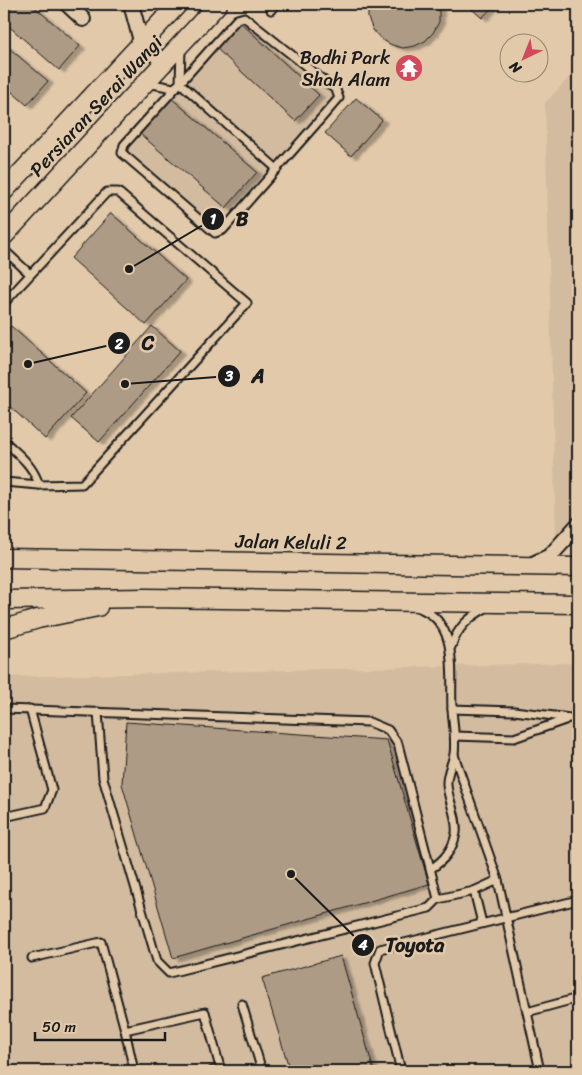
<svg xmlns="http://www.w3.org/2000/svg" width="582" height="1075" font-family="Sriracha,sans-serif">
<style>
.built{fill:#d2bb9f}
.building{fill:#ae9b85;stroke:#1c1c1c;filter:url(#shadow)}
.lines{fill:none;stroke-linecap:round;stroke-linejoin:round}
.service-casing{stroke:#1c1c1c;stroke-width:11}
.minor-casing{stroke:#1c1c1c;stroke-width:18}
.tertiary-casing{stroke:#1c1c1c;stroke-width:21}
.service{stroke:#e2c9aa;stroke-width:7}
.minor{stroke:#e2c9aa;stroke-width:14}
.tertiary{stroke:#e2c9aa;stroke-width:18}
.labels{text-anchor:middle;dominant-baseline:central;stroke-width:5;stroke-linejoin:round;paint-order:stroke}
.poi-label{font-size:19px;fill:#1c1c1c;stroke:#e2c9aa;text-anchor:end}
.street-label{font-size:19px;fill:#1c1c1c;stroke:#e2c9aa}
.leader{fill:none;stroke:#1c1c1c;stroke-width:2}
.callout-dot{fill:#1c1c1c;stroke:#e2c9aa;stroke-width:2}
.mark-label{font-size:15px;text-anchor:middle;font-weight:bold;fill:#fff}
.callout-label{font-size:20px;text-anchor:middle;font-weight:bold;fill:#1c1c1c;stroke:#e2c9aa;stroke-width:5;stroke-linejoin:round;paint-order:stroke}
</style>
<defs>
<filter id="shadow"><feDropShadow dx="5.5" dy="3" stdDeviation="1" flood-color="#0004"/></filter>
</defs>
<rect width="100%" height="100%" fill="#e2c9aa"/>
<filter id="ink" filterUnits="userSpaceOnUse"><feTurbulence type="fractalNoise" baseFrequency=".02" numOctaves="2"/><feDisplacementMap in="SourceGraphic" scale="10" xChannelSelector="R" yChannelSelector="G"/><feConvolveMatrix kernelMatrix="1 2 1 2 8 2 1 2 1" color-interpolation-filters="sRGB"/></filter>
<g filter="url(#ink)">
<g class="built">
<polygon points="241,21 332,93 333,97 216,228 127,150"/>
<polygon points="578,68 578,541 556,541 545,103"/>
<polygon points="578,663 578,1071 4,1071 4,677"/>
</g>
<g class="building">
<polygon points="4,4 31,4 80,46 59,70 4,22"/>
<polygon points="368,4 439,4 439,22 433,33 425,41 415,46 403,48 392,45 381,39 373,30 368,18"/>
<polygon points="466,4 495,4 482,18"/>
<polygon points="240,22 319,95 295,121 216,48"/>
<polygon points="4,44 48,81 27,105 4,85"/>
<polygon points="170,97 257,172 226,208 139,133"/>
<polygon points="356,98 382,120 351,156 325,133"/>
<polygon points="111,213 186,280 146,325 71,258"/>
<polygon points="11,326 86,393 45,439 4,401 4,335"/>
<polygon points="152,326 180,351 99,442 71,418"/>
<polygon points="126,722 387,740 429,884 173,958 122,784"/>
<polygon points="341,956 374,1071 290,1071 262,978"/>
</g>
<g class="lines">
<defs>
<g id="service">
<polyline points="271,10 276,4"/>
<polyline points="180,83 277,169"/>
<polyline points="146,86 152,84 174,88 180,83 237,19 244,17 336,90 339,98 223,230 215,233 122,153 124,145 180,83 181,49"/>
<polyline points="4,250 30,274"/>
<polyline points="4,289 10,295"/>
<polyline points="4,303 107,192 118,192 247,303 82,484 39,485 4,482"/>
<path d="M4 441C19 455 33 465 39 485"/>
<path d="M419 608C460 623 450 674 452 709 453 724 456 739 454 755 452 764 446 775 447 785 448 800 458 817 456 833 453 850 444 861 430 869"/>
<path d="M451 647C458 627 468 618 486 608"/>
<polyline points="4,709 369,722 388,730 398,744 438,899"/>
<polyline points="452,709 514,711 578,719"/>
<polyline points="98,712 103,778 157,961 169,973 429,908 438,899 474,891 498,880"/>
<polyline points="455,736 514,738 565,720"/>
<polyline points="454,755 498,880 540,1071"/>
<polyline points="4,817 45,808 52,790 30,709"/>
<polyline points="474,891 482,923"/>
<polyline points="32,958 101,942 125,1030 205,1012 221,1071"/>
<polyline points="242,1004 262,1071"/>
<polyline points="527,1012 578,998"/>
<polyline points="125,1030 134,1071"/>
<polyline points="212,1071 220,1069"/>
<polyline points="401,1071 375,963 380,949 578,900"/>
</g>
<g id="minor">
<polyline points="67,4 83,19"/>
<polyline points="131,4 141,41 165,64"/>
<polyline points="531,565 550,556 578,525"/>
</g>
<g id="tertiary">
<polyline points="4,191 178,4"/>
<polyline points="4,236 218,4"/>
<polyline points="4,558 578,567"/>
<polyline points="4,600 146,598 578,604"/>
<polyline points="4,629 38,619 98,607"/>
</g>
</defs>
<use href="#service" class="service-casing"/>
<use href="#minor" class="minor-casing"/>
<use href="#tertiary" class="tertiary-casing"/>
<use href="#service" class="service"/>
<use href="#minor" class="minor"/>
<use href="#tertiary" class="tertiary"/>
</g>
</g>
<defs>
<symbol id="temple-disc" viewBox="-11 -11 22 22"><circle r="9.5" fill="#d1495b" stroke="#e2c9aa"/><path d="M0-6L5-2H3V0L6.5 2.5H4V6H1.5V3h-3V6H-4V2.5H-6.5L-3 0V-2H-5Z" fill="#fff"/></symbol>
</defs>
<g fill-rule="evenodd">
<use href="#temple-disc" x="393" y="52" width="32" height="32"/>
</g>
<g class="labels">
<g class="poi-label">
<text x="390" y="57">Bodhi Park<tspan x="390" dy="22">Shah Alam</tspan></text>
</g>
<g class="street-label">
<text transform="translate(96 106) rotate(-47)">Persiaran Serai Wangi</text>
<text transform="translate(291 542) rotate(1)">Jalan Keluli 2</text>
</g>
</g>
<path class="leader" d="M129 269L213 219M28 364L119 343M125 384L229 376M291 874L363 945"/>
<g class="callout-dot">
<circle cx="129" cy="269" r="5"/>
<circle cx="28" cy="364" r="5"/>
<circle cx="125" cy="384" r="5"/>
<circle cx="291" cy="874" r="5"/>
<circle cx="213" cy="219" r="12"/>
<circle cx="119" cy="343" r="12"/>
<circle cx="229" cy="376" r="12"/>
<circle cx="363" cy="945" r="12"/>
</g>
<g class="mark-label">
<text x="213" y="224">1</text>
<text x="119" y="349">2</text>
<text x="229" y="381">3</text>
<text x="363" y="950">4</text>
</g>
<g class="callout-label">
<text x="242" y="226">B</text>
<text x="148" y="350">C</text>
<text x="258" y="383">A</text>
<text x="415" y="952">Toyota</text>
</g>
<rect width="582" height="1075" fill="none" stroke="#e2c9aa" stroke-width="20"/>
<rect x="10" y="10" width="562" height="1055" fill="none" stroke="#1c1c1c" stroke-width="2" filter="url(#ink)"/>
<g transform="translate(524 58) rotate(223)"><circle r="24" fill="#e2c9aa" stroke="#938471"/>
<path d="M0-4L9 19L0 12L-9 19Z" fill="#d1495b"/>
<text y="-8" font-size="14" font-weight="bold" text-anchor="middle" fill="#1c1c1c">N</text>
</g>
<path d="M35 1032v8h130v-8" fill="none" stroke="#1c1c1c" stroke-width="2.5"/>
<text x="42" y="1032" font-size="15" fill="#1c1c1c" stroke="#e2c9aa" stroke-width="4" paint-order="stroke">50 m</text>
</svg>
